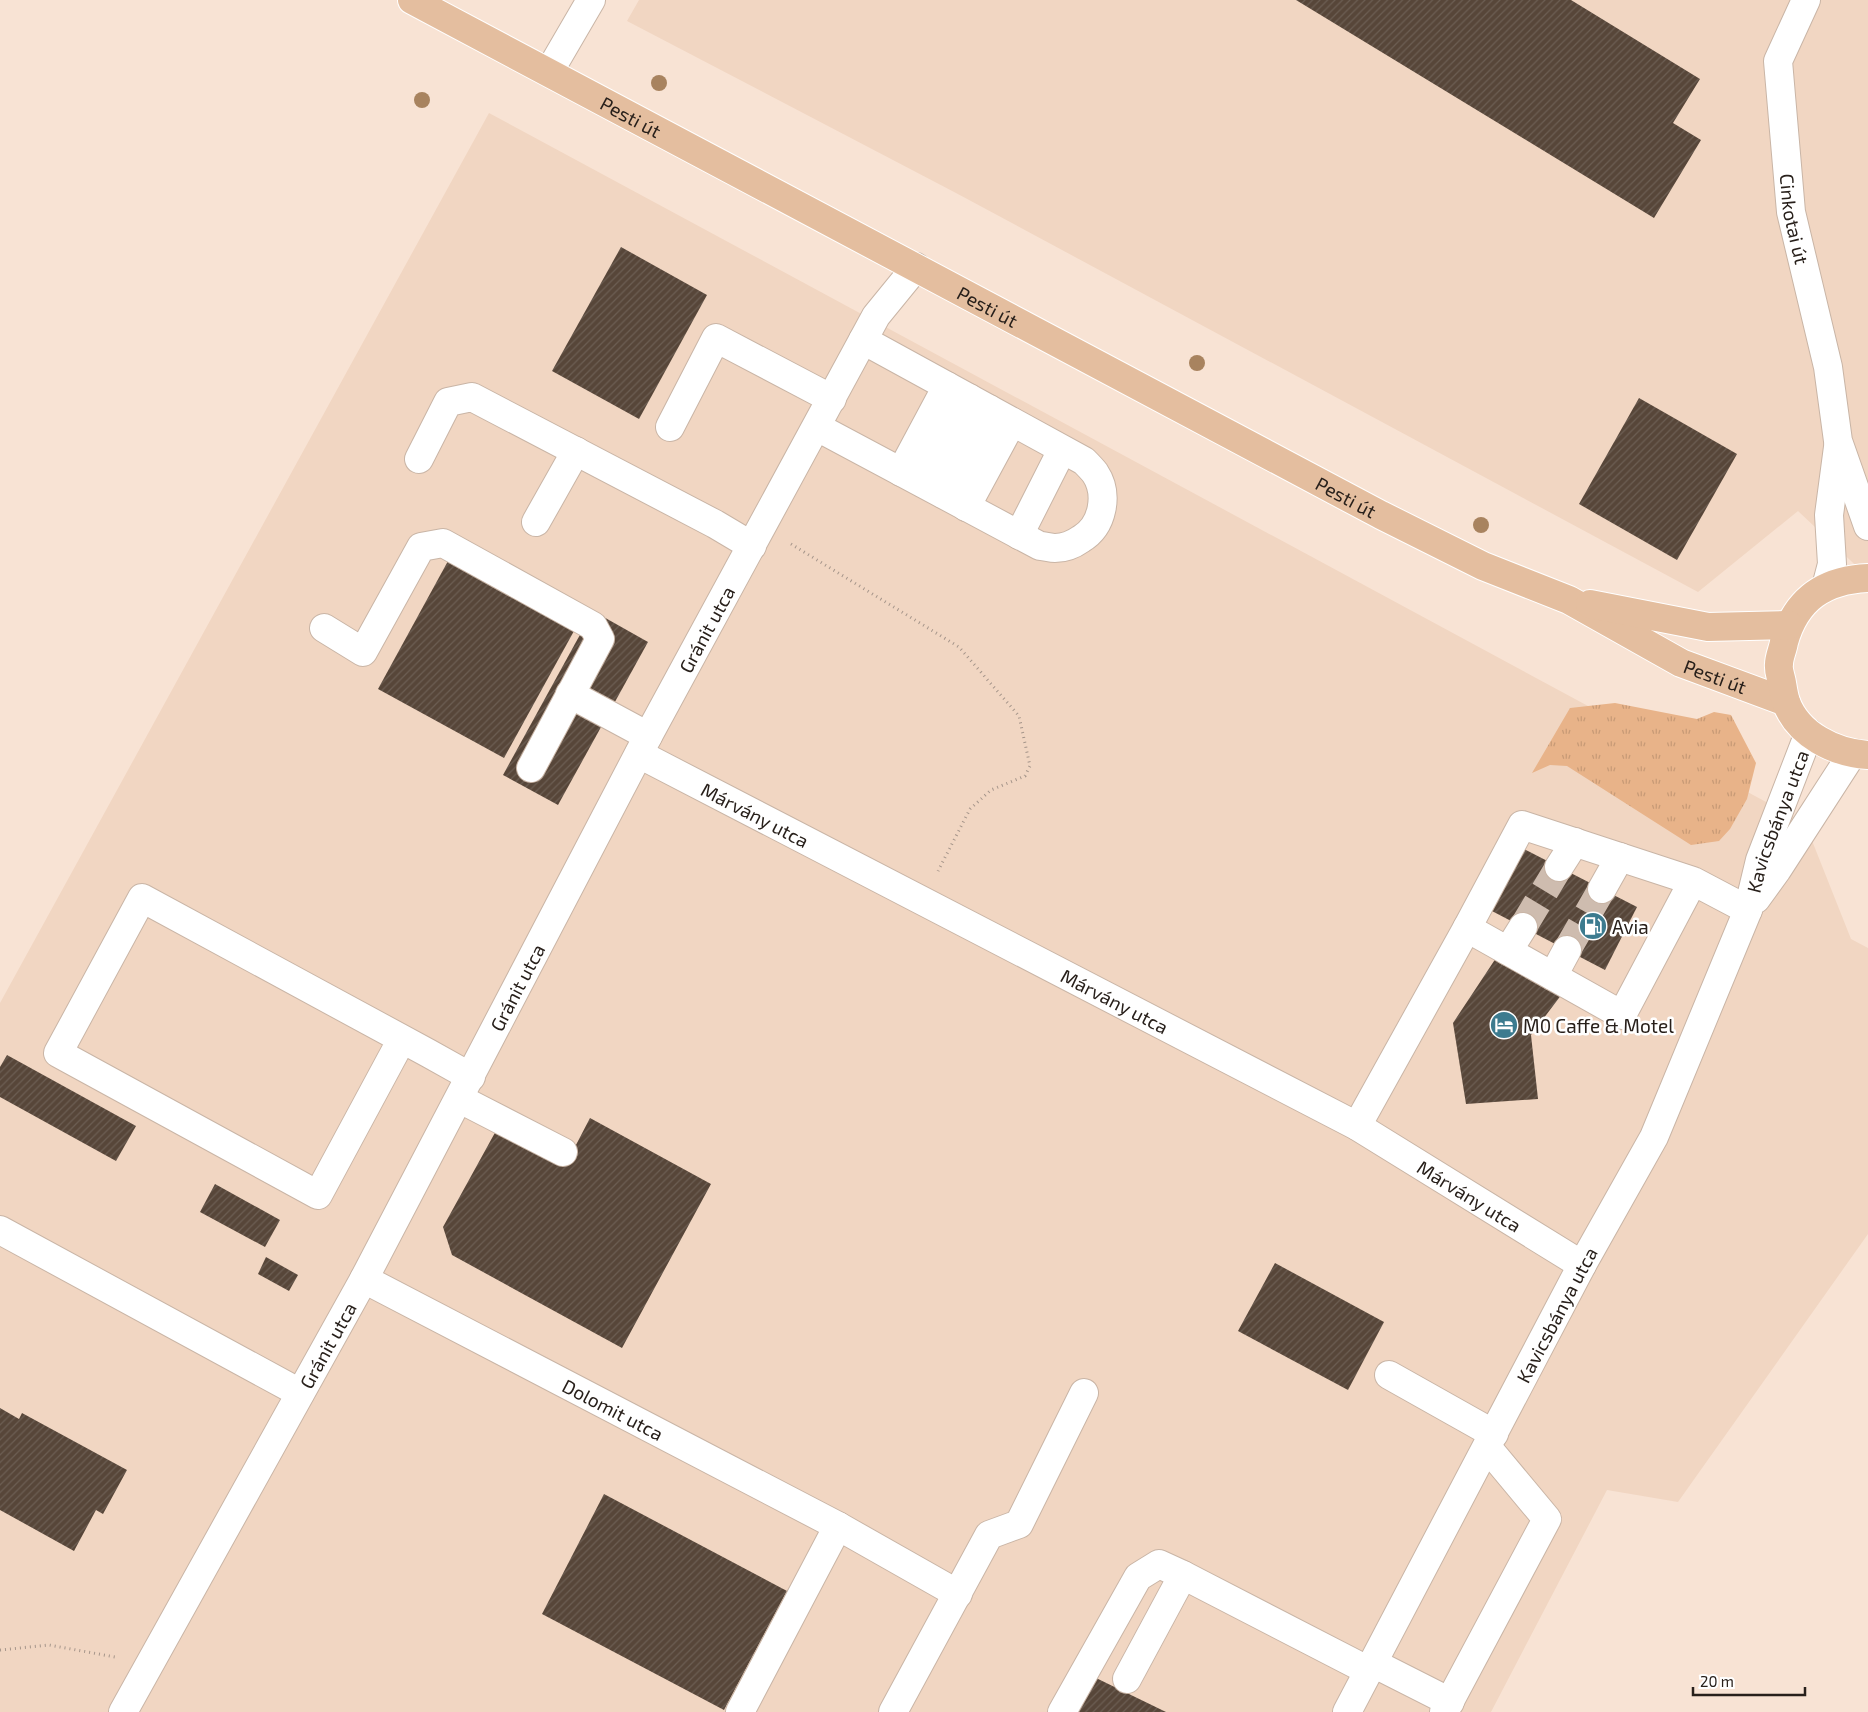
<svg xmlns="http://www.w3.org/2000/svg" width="1868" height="1712" font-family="'Exo 2',sans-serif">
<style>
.built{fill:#f1d6c2}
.grass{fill:url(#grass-tufts)}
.building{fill:url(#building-hatch)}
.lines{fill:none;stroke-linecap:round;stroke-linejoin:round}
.minor-tunnel{stroke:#cebcaf;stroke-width:28;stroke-dasharray:28 14;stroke-linecap:butt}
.minor-casing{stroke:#c9b5a6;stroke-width:30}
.major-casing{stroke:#fff;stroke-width:30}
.path{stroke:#a5958a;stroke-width:3;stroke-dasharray:1 4;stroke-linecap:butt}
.minor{stroke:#fff;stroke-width:28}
.major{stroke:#e4be9f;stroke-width:28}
.tree{fill:#a8835f}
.labels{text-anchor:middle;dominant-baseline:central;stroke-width:5;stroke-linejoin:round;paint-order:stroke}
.street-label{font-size:19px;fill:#28201b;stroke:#fff}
.poi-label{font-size:19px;fill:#28201b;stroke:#fff;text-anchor:start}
</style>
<defs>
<pattern id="grass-tufts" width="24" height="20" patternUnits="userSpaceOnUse" patternTransform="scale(1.25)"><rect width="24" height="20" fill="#e8b389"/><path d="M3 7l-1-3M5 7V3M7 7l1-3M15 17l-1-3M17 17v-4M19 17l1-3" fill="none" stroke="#c79a76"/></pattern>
<pattern id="building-hatch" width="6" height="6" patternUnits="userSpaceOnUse" patternTransform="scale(1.25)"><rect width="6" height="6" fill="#574639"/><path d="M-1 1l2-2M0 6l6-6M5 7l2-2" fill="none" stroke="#6c5e53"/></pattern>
</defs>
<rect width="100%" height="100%" fill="#f8e3d4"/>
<g class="built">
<polygon points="639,0 1868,0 1868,577 1798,511 1698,592 956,193 627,21"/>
<polygon points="489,113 1805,823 1851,939 1868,948 1868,1234 1678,1502 1607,1490 1491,1712 0,1712 0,1003"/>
</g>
<polygon class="grass" points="1615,703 1697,719 1714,712 1731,715 1756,763 1747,799 1730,829 1719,841 1691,845 1567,766 1550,765 1532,773 1570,708"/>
<g class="building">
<polygon points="1296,0 1571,0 1700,79 1673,123 1701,140 1654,218"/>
<polygon points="621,247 707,295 639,419 552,371"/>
<polygon points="1639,398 1737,454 1677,560 1579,504"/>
<polygon points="448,561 574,631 504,758 378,689"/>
<polygon points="593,611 648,642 558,805 503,775"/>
<polygon points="1522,848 1637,907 1605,970 1490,910"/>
<polygon points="1496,958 1562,994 1531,1035 1538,1099 1466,1104 1453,1023"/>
<polygon points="7,1055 136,1126 116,1161 0,1097 0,1067"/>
<polygon points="590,1118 711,1184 622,1348 452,1255 443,1227 497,1129 565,1166"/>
<polygon points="215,1184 280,1220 265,1247 200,1212"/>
<polygon points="266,1257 298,1275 289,1291 258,1274"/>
<polygon points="1275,1263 1384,1322 1348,1390 1238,1331"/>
<polygon points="0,1408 19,1419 22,1413 127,1470 103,1514 96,1510 74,1551 0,1510"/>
<polygon points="604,1494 787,1591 724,1710 542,1614"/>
<polygon points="1094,1677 1166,1712 1077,1712"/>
</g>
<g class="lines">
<g class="minor-tunnel">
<polyline points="1523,927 1559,867"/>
<polyline points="1567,950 1602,889"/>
</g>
<defs>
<g id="minor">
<path id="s1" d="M1806 0 1778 61 1791 212 1828 367 1838 441 1868 526"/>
<polyline points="549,72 591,0"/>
<polyline points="670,427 716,338 832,399"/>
<path d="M817 427 1040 546C1045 546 1050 548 1055 548 1065 548 1074 544 1081 539 1103 526 1109 494 1095 473 1092 469 1088 465 1084 461L863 340"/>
<polyline points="419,459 448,402 472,397 715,524 752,546"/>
<polyline points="901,472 947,386"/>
<polyline points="923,483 969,398"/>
<polyline points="943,494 989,409"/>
<polyline points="966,507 1012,422"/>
<polyline points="536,522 576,451"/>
<polyline points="1019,535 1062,450"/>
<polyline points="1826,587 1832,564 1829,515 1838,447"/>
<polyline points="324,628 363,652 421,547 443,543 593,626 600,639 531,768"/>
<polyline points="570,694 648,736"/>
<path id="s2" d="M639 754 1357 1126 1582 1265"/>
<polyline points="1559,867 1575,842"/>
<polyline points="1693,881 1622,1015 1467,928 1522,825 1693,881 1748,910"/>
<polyline points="1602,889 1620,857"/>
<polyline points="1756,899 1777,870 1852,754"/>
<polyline points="1508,951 1523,927"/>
<polyline points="1553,976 1567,950"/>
<polyline points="402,1039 318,1195 58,1053 142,898 428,1053 471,1077"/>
<polyline points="460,1099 563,1152"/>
<polyline points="1357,1126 1467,928"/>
<polyline points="0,1230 300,1393"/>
<path id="s3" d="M364 1279 838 1526 958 1594"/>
<polyline points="1389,1375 1494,1434"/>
<polyline points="1373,1663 1450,1702"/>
<polyline points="1127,1679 1183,1575"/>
<path id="s4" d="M123 1712 364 1279 648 736 876 316 916 267"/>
<polyline points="740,1712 838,1526"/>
<polyline points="893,1712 989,1535 1019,1524 1084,1393"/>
<polyline points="1062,1712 1138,1577 1159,1564 1183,1575 1369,1671"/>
<path id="s5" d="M1347 1712 1582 1265 1654 1137 1748 910 1760 860 1809 733"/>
<polyline points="1444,1712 1547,1519 1487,1447"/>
</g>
<g id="major">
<path id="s6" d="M412 0 1381 515 1483 566 1569 600 1681 663 1786 702"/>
<path d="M1868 578C1824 580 1796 599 1784 642 1783 649 1779 657 1779 664 1778 670 1781 677 1782 683 1783 689 1784 696 1786 702 1798 735 1835 753 1868 755"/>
<polyline points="1590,604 1708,627 1789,625"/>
</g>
</defs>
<use href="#minor" class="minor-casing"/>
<use href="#major" class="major-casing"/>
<g class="path">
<polyline points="791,544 959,647 1019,716 1030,766 1025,776 991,790 970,809 938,871"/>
<polyline points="0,1650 49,1645 115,1657"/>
</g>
<use href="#minor" class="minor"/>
<use href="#major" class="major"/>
</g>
<g class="tree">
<circle cx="659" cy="83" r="8"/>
<circle cx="422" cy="100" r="8"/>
<circle cx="1197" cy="363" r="8"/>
<circle cx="1481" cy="525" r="8"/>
</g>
<defs>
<symbol id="fuel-disc" viewBox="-11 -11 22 22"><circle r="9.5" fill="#3c7b8f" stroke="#fff"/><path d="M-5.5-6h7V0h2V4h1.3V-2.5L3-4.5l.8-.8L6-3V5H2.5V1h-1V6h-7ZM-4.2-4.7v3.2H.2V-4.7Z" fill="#fff"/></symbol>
<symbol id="hotel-disc" viewBox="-11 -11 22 22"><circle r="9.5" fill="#3c7b8f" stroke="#fff"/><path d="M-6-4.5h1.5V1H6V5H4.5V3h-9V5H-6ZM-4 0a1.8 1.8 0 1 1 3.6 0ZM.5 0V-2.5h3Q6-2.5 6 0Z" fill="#fff"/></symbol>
</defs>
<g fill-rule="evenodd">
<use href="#fuel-disc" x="1577" y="910" width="32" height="32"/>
<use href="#hotel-disc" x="1488" y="1009" width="32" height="32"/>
</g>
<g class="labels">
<g class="street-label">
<text stroke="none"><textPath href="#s6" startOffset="248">Pesti út</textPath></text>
<text stroke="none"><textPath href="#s1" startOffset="226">Cinkotai út</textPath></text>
<text stroke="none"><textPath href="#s6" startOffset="652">Pesti út</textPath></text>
<text stroke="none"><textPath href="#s6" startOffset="1058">Pesti út</textPath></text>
<text stroke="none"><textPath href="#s4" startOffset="1230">Gránit utca</textPath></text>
<text stroke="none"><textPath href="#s6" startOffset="1469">Pesti út</textPath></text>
<text stroke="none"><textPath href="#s2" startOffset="131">Márvány utca</textPath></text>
<text stroke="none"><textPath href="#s5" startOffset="991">Kavicsbánya utca</textPath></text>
<text stroke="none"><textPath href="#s4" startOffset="825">Gránit utca</textPath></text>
<text stroke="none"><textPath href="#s2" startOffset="536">Márvány utca</textPath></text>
<text stroke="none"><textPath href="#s2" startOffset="941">Márvány utca</textPath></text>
<text stroke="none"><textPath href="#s5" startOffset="449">Kavicsbánya utca</textPath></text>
<text stroke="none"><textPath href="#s4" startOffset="420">Gránit utca</textPath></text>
<text stroke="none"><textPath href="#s3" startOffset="281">Dolomit utca</textPath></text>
</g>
<g class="poi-label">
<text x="1612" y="926">Avia</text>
<text x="1523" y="1025">M0 Caffe &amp; Motel</text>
</g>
</g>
<path d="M1693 1687v8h112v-8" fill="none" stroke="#28201b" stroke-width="2.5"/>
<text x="1700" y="1687" font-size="15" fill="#28201b" stroke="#ffffff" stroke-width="4" paint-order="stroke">20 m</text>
</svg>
